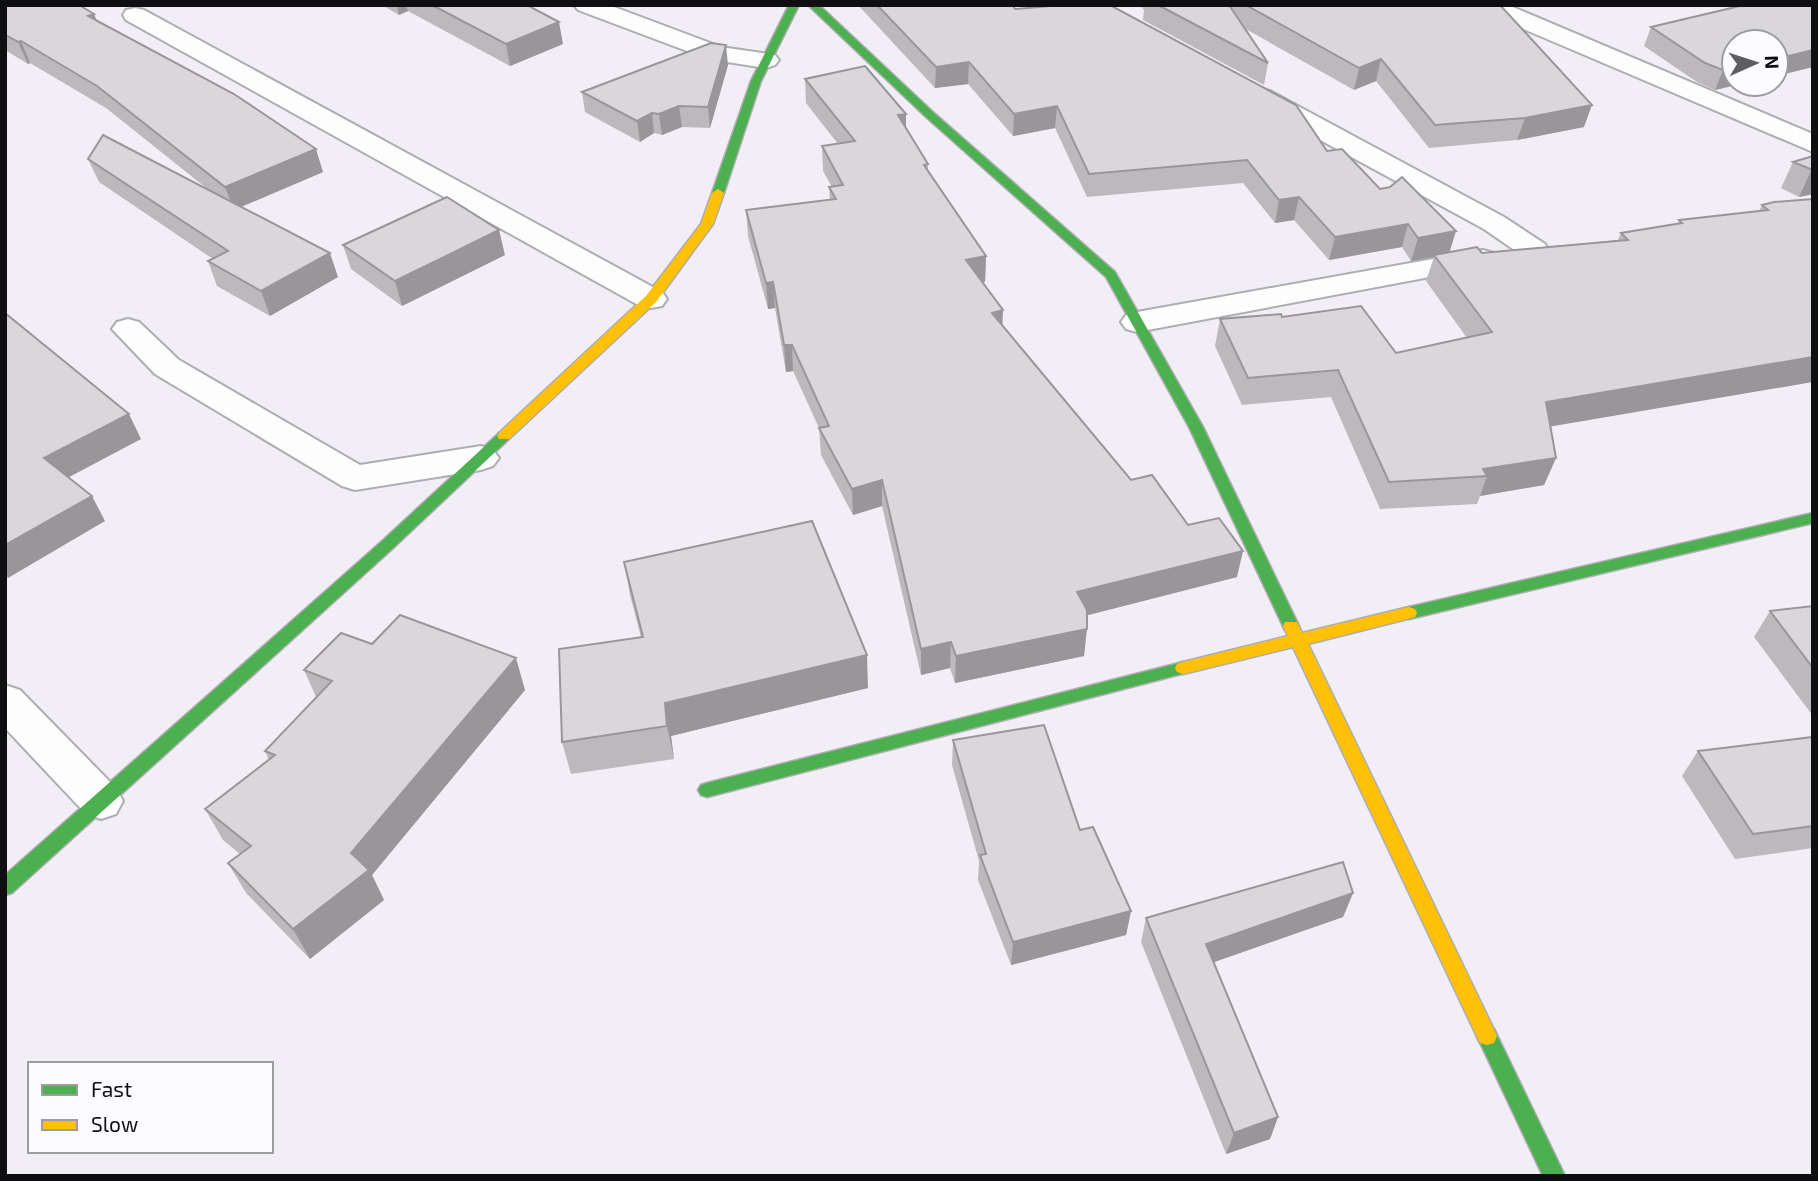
<svg xmlns="http://www.w3.org/2000/svg" width="1818" height="1181" font-family="'Exo 2',sans-serif">
<style>
.lines{fill:none;stroke-linecap:round;stroke-linejoin:round}
.street-casing{stroke:#aeadb1;stroke-width:4}
.fast-casing{stroke:#aeadb1;stroke-width:3}
.slow-casing{stroke:#aeadb1;stroke-width:3}
.street{fill:#fdfdfe;fill-rule:evenodd}
.fast{fill:#4caf50;fill-rule:evenodd}
.slow{fill:#ffc107;fill-rule:evenodd}
.wall{fill:#bbb9bd}
.shaded-wall{fill:#98969a}
.building{fill:#d9d7dc;stroke:#98969a;stroke-width:2}
</style>
<rect width="100%" height="100%" fill="#f1eff5"/>
<g class="lines">
<defs>
<g id="street">
<polygon points="574,5 609,5 721,47 775,55 779,60 775,65 766,68 708,59 578,10"/>
<polygon points="1475,5 1508,5 1813,134 1813,152 1479,10"/>
<polygon points="135,8 144,10 662,292 667,299 662,306 651,308 640,306 126,20 123,15 126,10"/>
<polygon points="1261,89 1270,91 1504,217 1545,244 1549,250 1545,256 1534,259 1523,256 1484,229 1252,103 1248,97 1252,91"/>
<polygon points="1483,250 1494,253 1498,259 1494,265 1137,332 1126,329 1121,322 1126,315 1137,312"/>
<polygon points="128,319 139,322 179,360 360,465 481,446 493,450 499,458 493,466 481,470 355,490 342,486 155,374 112,329 117,322"/>
<polygon points="5,685 20,690 116,788 123,801 116,814 101,819 86,814 5,728"/>
</g>
<g id="fast">
<polygon points="789,5 799,5 761,81 724,193 722,195 714,195 712,193 751,81"/>
<polygon points="808,5 819,5 935,114 1115,272 1203,427 1299,626 1297,630 1285,630 1283,626 1189,427 1106,277 927,118"/>
<polygon points="504,431 509,433 511,436 509,439 391,550 12,893 5,895 5,875 381,542 499,433"/>
<polygon points="1813,513 1813,523 1409,619 1401,613 1409,607"/>
<polygon points="1183,662 1189,664 1191,668 1189,672 707,797 701,795 698,790 701,785 707,783"/>
<polygon points="1487,1027 1494,1029 1565,1176 1543,1176 1477,1036 1480,1029"/>
</g>
<g id="slow">
<polygon points="718,189 724,193 713,224 656,302 509,439 499,439 497,436 499,433 646,296 701,224 712,193"/>
<polygon points="1409,607 1415,609 1417,613 1415,617 1308,644 1497,1036 1494,1043 1487,1045 1480,1043 1293,647 1183,674 1177,672 1175,668 1177,664 1183,662 1288,636 1283,626 1285,622 1297,622 1302,633"/>
</g>
</defs>
<use href="#street" class="street-casing"/>
<use href="#fast" class="fast-casing"/>
<use href="#slow" class="slow-casing"/>
<use href="#street" class="street"/>
<use href="#fast" class="fast"/>
<use href="#slow" class="slow"/>
</g>
<g class="wall">
<polygon points="5,5 97,22 323,172 241,207 338,277 270,316 217,286 208,261 213,259 99,182 88,159 210,191 106,108 30,63 28,64 5,50"/>
<polygon points="382,5 527,5 563,44 510,66 408,11 399,15"/>
<polygon points="858,5 1013,5 1015,9 1327,151 1380,189 1449,252 1482,253 1618,240 1621,233 1678,223 1679,220 1759,211 1762,205 1813,199 1550,427 1556,458 1544,485 1480,496 1477,504 1380,509 1331,397 1242,405 1215,346 1220,319 1282,317 1396,353 1467,338 1426,281 1434,257 1411,261 1402,247 1329,260 1294,220 1275,223 1243,183 1087,197 1055,128 1013,136 968,84 935,88"/>
<polygon points="1140,5 1500,5 1584,127 1517,140 1429,148 1376,81 1354,90 1244,28 1268,63 1264,85 1143,20 1144,10"/>
<polygon points="1813,5 1813,67 1776,76 1776,42 1734,84 1740,84 1715,90 1697,82 1644,46 1651,27"/>
<polygon points="728,65 710,128 682,127 662,135 654,133 640,142 585,112 582,92"/>
<polygon points="805,79 906,128 928,164 928,172 986,256 985,282 982,282 1002,325 1131,480 1188,525 1237,577 1087,615 1084,656 955,683 950,668 921,675 882,506 853,515 821,455 819,428 793,371 786,372 775,308 768,309 748,236 746,210 830,200 829,187 832,187 823,171 822,146 838,144 806,103"/>
<polygon points="1813,156 1813,194 1799,197 1781,188 1793,162"/>
<polygon points="343,245 505,255 402,306 351,269"/>
<polygon points="624,562 868,688 671,736 674,759 571,774 562,742 641,637 630,595"/>
<polygon points="1813,606 1813,716 1754,637 1770,611"/>
<polygon points="372,644 525,690 372,875 384,900 310,959 246,893 228,863 240,854 223,840 205,809 269,760 265,751 316,697 304,670"/>
<polygon points="1813,737 1813,848 1735,859 1682,776 1698,751"/>
<polygon points="953,740 1080,830 1131,911 1126,935 1011,965 978,880 979,861 952,765"/>
<polygon points="1353,893 1343,917 1214,962 1278,1117 1270,1139 1226,1154 1141,942 1146,918"/>
</g>
<g class="shaded-wall">
<polygon points="397,5 406,5 408,11 399,15"/>
<polygon points="94,14 103,36 88,16"/>
<polygon points="559,22 563,44 510,66 506,44"/>
<polygon points="21,41 30,63 28,64 18,42"/>
<polygon points="726,45 728,65 710,128 708,107"/>
<polygon points="1813,50 1813,67 1776,76 1776,59"/>
<polygon points="1381,59 1376,81 1354,90 1359,68"/>
<polygon points="969,62 968,84 935,88 936,67"/>
<polygon points="1734,68 1734,84 1740,84 1715,90 1723,70"/>
<polygon points="1592,105 1584,127 1517,140 1525,118"/>
<polygon points="679,106 682,127 662,135 659,114"/>
<polygon points="1057,106 1055,128 1013,136 1014,114"/>
<polygon points="652,113 654,133 640,142 637,121"/>
<polygon points="906,114 906,138 898,115"/>
<polygon points="316,149 323,172 234,210 225,187"/>
<polygon points="1813,170 1813,194 1799,197 1811,171"/>
<polygon points="1299,197 1294,220 1275,223 1279,200"/>
<polygon points="1408,224 1402,247 1329,260 1335,237"/>
<polygon points="499,230 505,255 402,306 395,281"/>
<polygon points="1456,231 1449,254 1434,255 1434,257 1411,261 1418,238"/>
<polygon points="330,253 338,277 270,316 261,291"/>
<polygon points="986,256 985,282 965,286 966,260"/>
<polygon points="773,282 775,308 768,309 766,283"/>
<polygon points="1003,310 1002,336 992,313"/>
<polygon points="784,345 792,345 793,371 786,372"/>
<polygon points="1813,357 1813,382 1536,429 1546,402"/>
<polygon points="129,414 141,439 58,483 44,458"/>
<polygon points="1556,458 1544,485 1480,496 1487,476 1483,469"/>
<polygon points="882,480 882,506 853,515 852,489"/>
<polygon points="92,496 105,521 8,578 5,574 5,545"/>
<polygon points="1243,551 1237,577 1073,619 1077,592"/>
<polygon points="1087,629 1084,656 955,683 956,656"/>
<polygon points="951,642 950,668 921,675 921,649"/>
<polygon points="867,655 868,688 671,736 674,759 667,726 665,703"/>
<polygon points="516,658 525,690 372,875 384,900 310,959 293,929 351,853"/>
<polygon points="1353,893 1343,917 1200,967 1206,944"/>
<polygon points="1131,911 1126,935 1011,965 1013,942"/>
<polygon points="1278,1117 1270,1139 1226,1154 1234,1133"/>
</g>
<g class="building">
<polygon points="5,5 79,5 94,14 88,16 234,94 316,149 225,187 97,86 21,41 18,42 5,35"/>
<polygon points="432,5 527,5 559,22 506,44"/>
<polygon points="877,5 1013,5 1015,9 1062,5 1110,5 1296,105 1327,151 1342,149 1380,189 1390,187 1402,177 1456,231 1418,238 1408,224 1335,237 1299,197 1279,200 1247,160 1089,174 1057,106 1014,114 969,62 936,67"/>
<polygon points="1158,5 1229,5 1268,63"/>
<polygon points="1246,5 1500,5 1592,105 1525,118 1435,125 1381,59 1359,68"/>
<polygon points="1744,5 1813,5 1813,50 1776,59 1776,42 1734,42 1734,68 1723,70 1705,63 1651,27"/>
<polygon points="711,43 726,45 708,107 679,106 659,114 652,113 637,121 582,92"/>
<polygon points="865,66 906,114 898,115 928,164 924,165 986,256 966,260 1003,310 992,313 1131,480 1152,475 1188,525 1219,518 1243,551 1077,592 1087,610 1087,629 956,656 951,642 921,649 882,480 852,489 819,428 829,426 792,345 784,345 773,282 766,283 746,210 836,199 829,187 843,185 822,146 855,141 805,79"/>
<polygon points="103,135 330,253 261,291 208,261 228,251 88,159"/>
<polygon points="1813,156 1813,170 1793,162"/>
<polygon points="447,197 499,230 395,281 343,245"/>
<polygon points="1813,199 1813,357 1546,402 1556,458 1483,469 1487,476 1389,482 1338,370 1248,378 1220,319 1281,314 1282,317 1361,306 1396,353 1492,332 1434,255 1477,247 1482,253 1628,240 1621,233 1682,223 1679,220 1768,210 1762,205 1774,202"/>
<polygon points="5,313 129,414 44,458 92,496 5,545"/>
<polygon points="812,521 867,655 665,703 667,726 562,742 559,649 643,637 624,562"/>
<polygon points="1813,606 1813,668 1770,611"/>
<polygon points="400,615 516,658 351,853 369,870 293,929 228,863 251,846 205,809 275,755 265,751 332,681 304,670 341,633 372,644"/>
<polygon points="1044,725 1080,830 1093,827 1131,911 1013,942 980,855 986,854 953,740"/>
<polygon points="1813,737 1813,826 1753,834 1698,751"/>
<polygon points="1343,862 1353,893 1206,944 1278,1117 1234,1133 1146,918"/>
</g>
<rect width="1818" height="1181" fill="none" stroke="#0f0e11" stroke-width="14"/>
<rect x="28" y="1062" width="245" height="91" fill="#fcfcfe" stroke="#9d9d9f" stroke-width="2"/>
<rect x="42" y="1085" width="35" height="10" fill="#4caf50" stroke="#9d9d9f" stroke-width="2"/>
<text x="91" y="1097" font-size="21" fill="#0f0e11">Fast</text>
<rect x="42" y="1120" width="35" height="10" fill="#ffc107" stroke="#9d9d9f" stroke-width="2"/>
<text x="91" y="1132" font-size="21" fill="#0f0e11">Slow</text>
<g transform="translate(1755 63) rotate(87)"><circle r="33" fill="#fcfcfe" stroke="#9d9d9f" stroke-width="2"/>
<path d="M0-5L12 26L0 18L-12 26Z" fill="#5e5d61"/>
<text y="-10" font-size="19" font-weight="bold" text-anchor="middle" fill="#0f0e11">N</text>
</g>
</svg>
